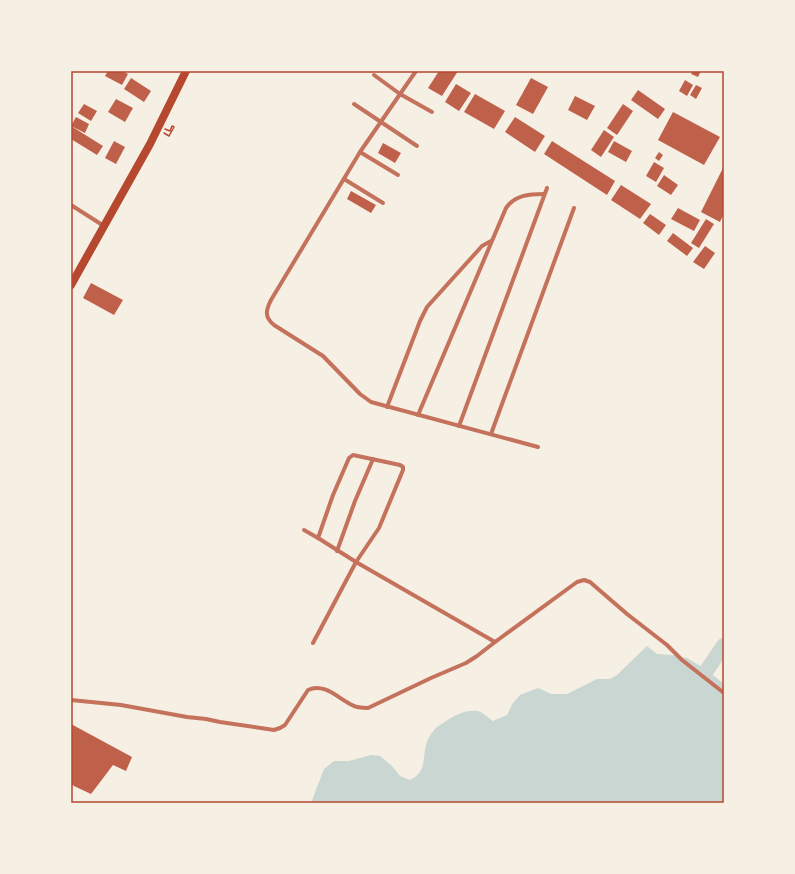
<svg xmlns="http://www.w3.org/2000/svg" width="795" height="874" font-family="'Playfair Display',serif">
<style>
.water{fill:#c9d6d2}
.lines{fill:none;stroke-linecap:round;stroke-linejoin:round}
.river{stroke:#c9d6d2;stroke-width:15}
.building{fill:#bf614a}
.path{stroke:#b5482f;stroke-width:1.5}
.minor{stroke:#c5725c;stroke-width:4}
.primary{stroke:#b5482f;stroke-width:8}
.neatline{fill:none;stroke:#b5482f;stroke-width:1.5}
</style>
<rect width="100%" height="100%" fill="#f6efe4"/>
<path class="water" d="M647 646 657 654 672 655 687 658 707 670 724 684V803H311L324 769 334 761H349L371 755 380 756 391 765 400 776 410 780C429 771 421 755 428 739 430 736 432 732 435 729 437 726 442 724 445 722 455 715 465 710 477 711 483 712 488 718 493 721L507 715 513 703 520 695 538 688 551 694H567L597 679H610L617 675Z"/>
<g class="lines">
<polyline class="river" points="707,670 724,645"/>
</g>
<g class="building">
<polygon points="108,71 122,71 128,74 122,85 105,76"/>
<polygon points="439,71 458,71 442,96 428,88"/>
<polygon points="693,71 701,71 698,77 691,74"/>
<polygon points="131,78 151,91 144,102 124,89"/>
<polygon points="531,78 548,87 533,114 516,105"/>
<polygon points="685,80 693,85 687,96 679,91"/>
<polygon points="456,84 471,93 459,111 445,102"/>
<polygon points="696,85 702,88 696,99 690,95"/>
<polygon points="638,90 665,109 658,119 631,100"/>
<polygon points="475,94 505,111 494,129 464,112"/>
<polygon points="575,96 595,106 587,120 568,110"/>
<polygon points="116,99 133,108 125,122 108,112"/>
<polygon points="84,104 97,111 91,121 78,113"/>
<polygon points="623,104 633,111 617,135 607,128"/>
<polygon points="673,112 720,137 704,165 658,140"/>
<polygon points="76,117 89,124 85,133 71,126"/>
<polygon points="515,117 545,136 535,152 505,132"/>
<polygon points="71,126 103,146 97,155 71,139"/>
<polygon points="604,130 614,137 601,157 591,150"/>
<polygon points="114,141 125,147 116,164 105,158"/>
<polygon points="552,141 615,181 607,195 544,154"/>
<polygon points="614,141 632,151 626,162 608,152"/>
<polygon points="383,143 401,153 395,163 378,153"/>
<polygon points="659,152 663,155 659,161 655,158"/>
<polygon points="654,162 664,168 656,182 646,176"/>
<polygon points="723,168 724,168 724,213 720,222 701,212"/>
<polygon points="664,175 678,185 671,195 657,186"/>
<polygon points="621,185 651,204 640,219 611,200"/>
<polygon points="351,191 376,205 371,213 347,199"/>
<polygon points="678,208 700,220 694,231 671,219"/>
<polygon points="650,214 666,225 659,235 643,223"/>
<polygon points="706,219 714,224 699,248 691,243"/>
<polygon points="673,233 693,248 687,256 667,241"/>
<polygon points="705,246 715,253 704,269 693,262"/>
<polygon points="91,283 123,300 114,315 83,298"/>
<polygon points="71,724 132,757 126,771 113,765 91,794 74,786 71,784"/>
</g>
<g class="lines">
<polyline class="path" points="164,133 169,136 174,127 172,126 170,131 165,129"/>
<g class="minor">
<polyline points="374,75 400,94 432,112"/>
<polyline points="354,104 417,146"/>
<path d="M360 152 271 300C266 310 264 317 274 325L323 356 360 394 371 402 538 447"/>
<polyline points="398,175 360,152 416,71"/>
<polyline points="344,179 383,203"/>
<polyline points="71,205 104,226"/>
<polyline points="387,407 420,321 427,307 482,246 491,241"/>
<path d="M418 415 506 208C515 195 529 194 544 194"/>
<polyline points="459,426 547,188"/>
<polyline points="491,434 574,208"/>
<polyline points="304,530 318,538 356,562 495,642"/>
<polyline points="337,551 355,501 373,459"/>
<polyline points="313,643 356,562 379,528 403,470 403,467 400,465 353,455 349,458 333,495 318,538"/>
<path d="M71 700 121 705 187 717 206 719 220 722 274 730 280 728 285 725 308 690C324 682 339 699 352 705 357 708 363 708 368 708L431 678 466 663 477 656 495 642 577 582 584 580 590 582 627 614 667 645 682 660 724 693"/>
</g>
<polyline class="primary" points="71,285 150,144 186,71"/>
</g>
<rect width="795" height="874" fill="none" stroke="#f6efe4" stroke-width="144"/>
<rect x="72" y="72" width="651" height="730" class="neatline"/>
</svg>
